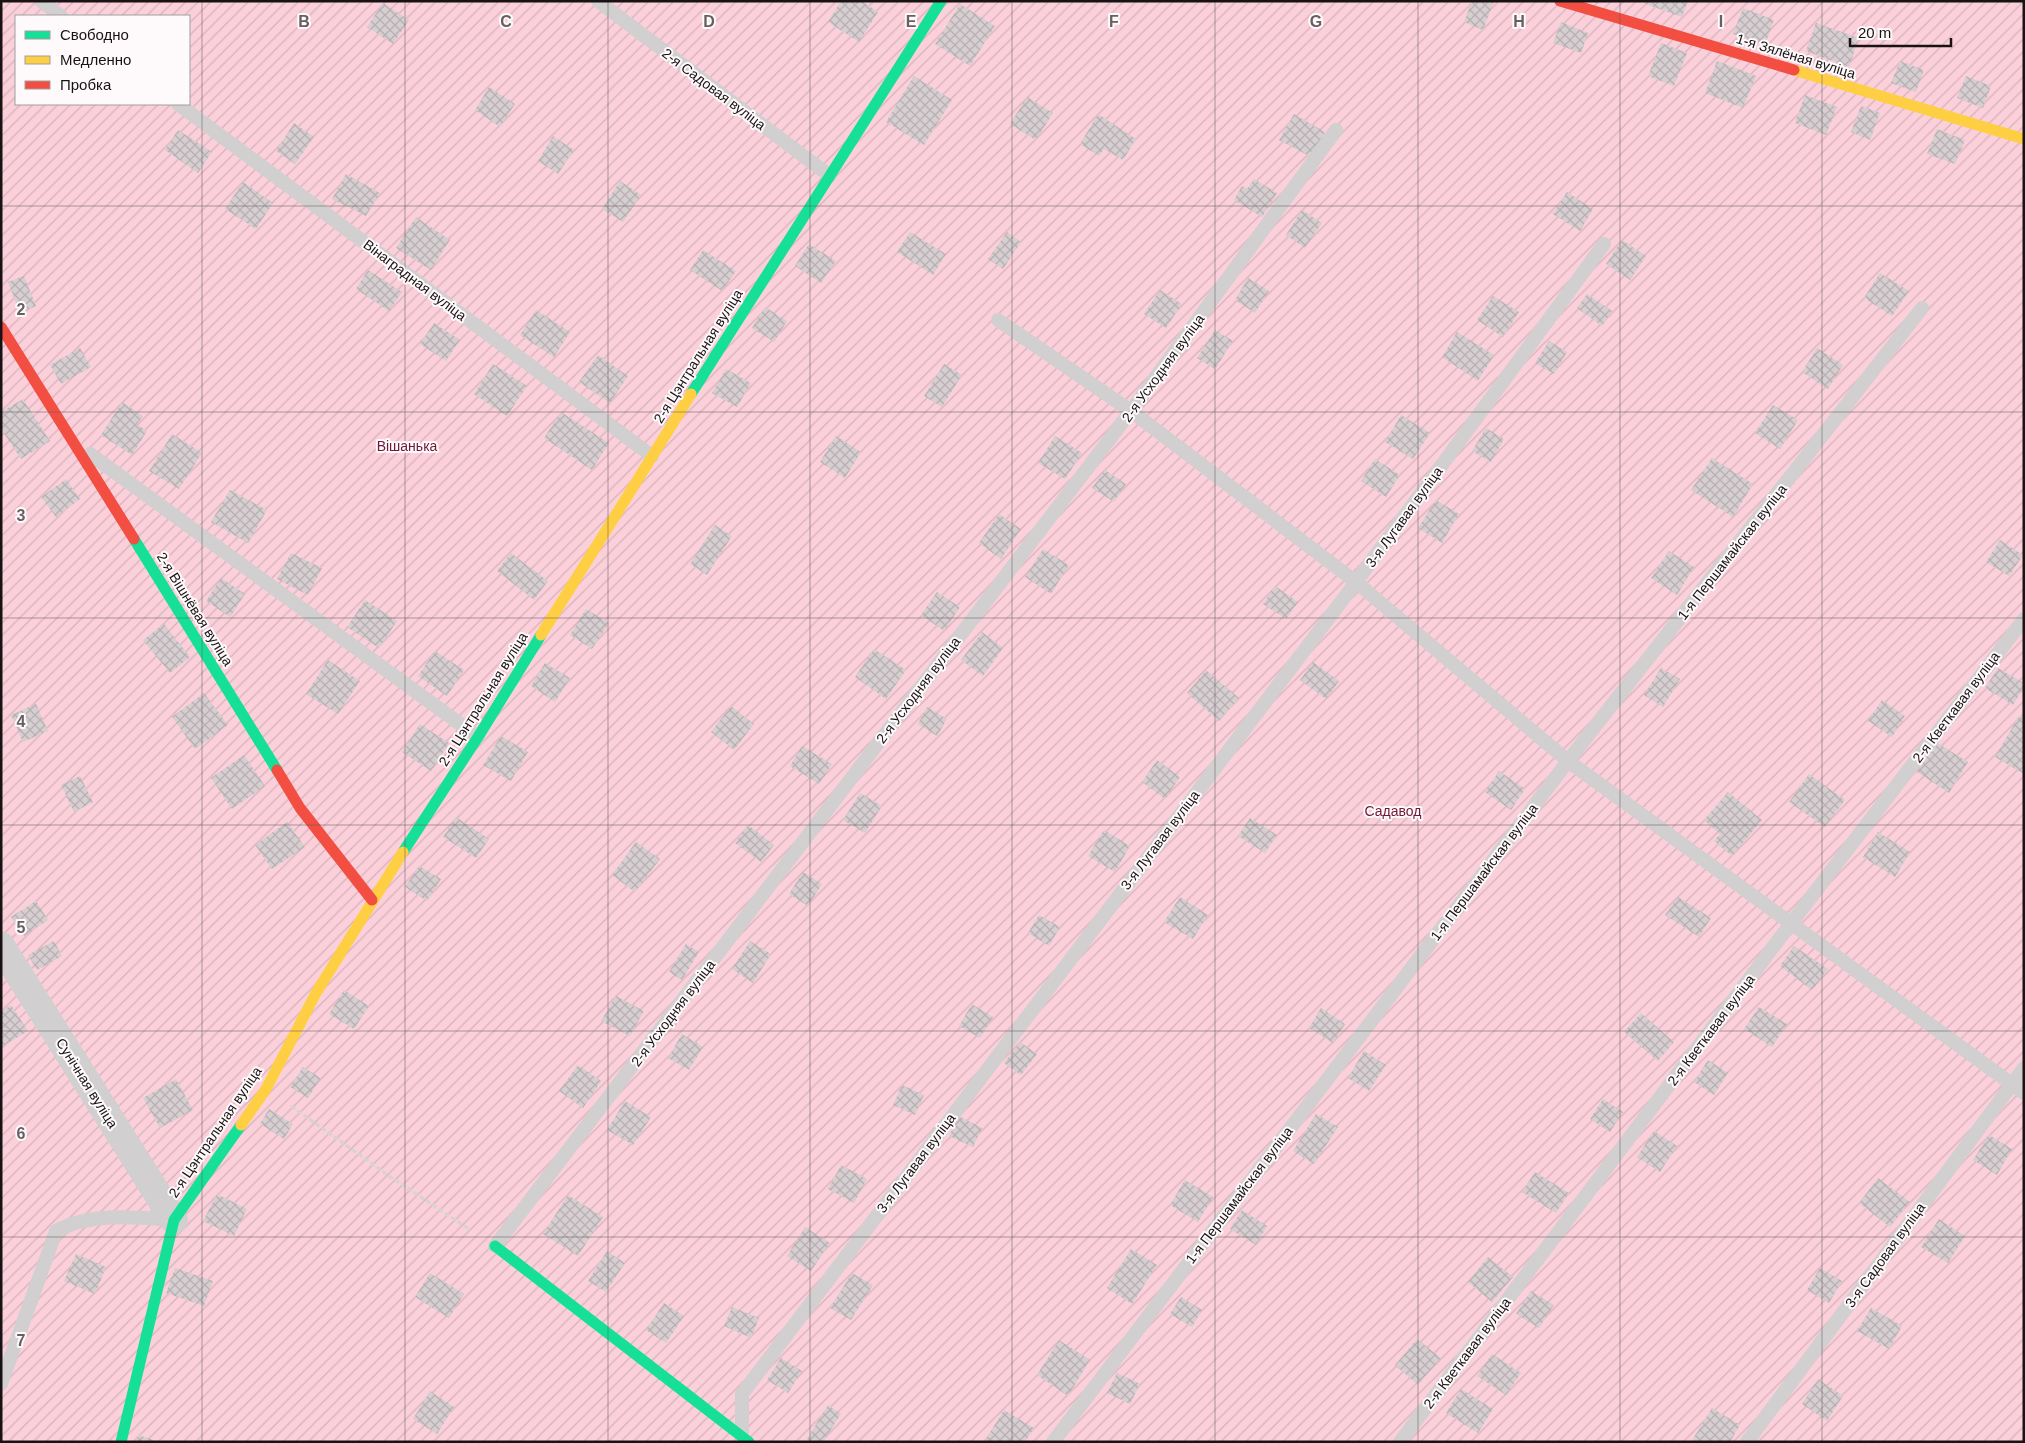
<svg xmlns="http://www.w3.org/2000/svg" width="2025" height="1443" font-family="Arial,sans-serif">
<style>
.garden{fill:url(#garden-furrows);fill-rule:evenodd}
.building{fill:url(#building-cross-hatch)}
.lines{fill:none;stroke-linecap:round;stroke-linejoin:round}
.path{stroke:#d6d3d3;stroke-width:3;stroke-dasharray:5 2.5;stroke-linecap:butt}
.lane{stroke:#d2cfd0;stroke-width:14}
.street{stroke:#d2cfd0;stroke-width:28}
.fast{stroke:#16e098;stroke-width:11}
.slow{stroke:#ffcf43;stroke-width:11}
.jam{stroke:#f24e42;stroke-width:11}
.grid{fill:none;stroke:#675f61;stroke-width:1;stroke-opacity:0.55}
.labels{text-anchor:middle;dominant-baseline:central;stroke-width:4;stroke-linejoin:round;paint-order:stroke}
.street-label{font-size:14px;fill:#191214;stroke:#fefafb}
.park-label{font-size:14px;fill:#701839;stroke:#fefafb}
.grid-label{font-size:16px;text-anchor:middle;font-weight:bold;fill:#675f61;stroke:#fefafb;stroke-width:4;stroke-linejoin:round;paint-order:stroke}
</style>
<defs>
<pattern id="garden-furrows" width="10" height="10" patternUnits="userSpaceOnUse" patternTransform="scale(1.25)"><rect width="10" height="10" fill="#fbd0da"/><path d="M-1 1l2-2M0 10L10 0M9 11l2-2" fill="none" stroke="#d7b2ba"/></pattern>
<pattern id="building-cross-hatch" width="8" height="8" patternUnits="userSpaceOnUse" patternTransform="scale(1.25)"><rect width="8" height="8" fill="#d6ced0"/><path d="M0 0l8 8M0 8l8-8" fill="none" stroke="#b7b0b2"/></pattern>
</defs>
<rect width="100%" height="100%" fill="#f8edef"/>
<path class="garden" d="M1 1H2024V1442H1ZM16 16H189V104H16Z"/>
<g class="building">
<polygon points="841,1 862,1 878,12 859,42 828,22"/>
<polygon points="1472,1 1494,1 1483,30 1464,22"/>
<polygon points="1646,1 1688,1 1682,17 1645,4"/>
<polygon points="383,3 409,20 393,44 367,27"/>
<polygon points="960,4 995,26 970,66 935,44"/>
<polygon points="1743,8 1774,20 1765,45 1733,34"/>
<polygon points="1561,22 1588,33 1581,53 1553,43"/>
<polygon points="1816,23 1859,38 1849,67 1806,51"/>
<polygon points="1661,43 1687,53 1674,86 1648,76"/>
<polygon points="1717,61 1756,76 1743,108 1705,93"/>
<polygon points="1900,61 1924,70 1916,92 1891,83"/>
<polygon points="914,76 952,100 924,145 886,122"/>
<polygon points="1966,76 1991,86 1983,108 1957,98"/>
<polygon points="489,87 515,104 500,127 475,110"/>
<polygon points="1805,95 1837,107 1826,135 1795,123"/>
<polygon points="1027,97 1053,113 1036,140 1010,124"/>
<polygon points="1861,106 1880,113 1870,140 1851,132"/>
<polygon points="1098,114 1136,139 1123,160 1104,149 1099,156 1080,144"/>
<polygon points="1294,114 1325,132 1311,157 1279,140"/>
<polygon points="294,123 314,137 295,164 276,151"/>
<polygon points="1937,129 1965,140 1955,164 1927,154"/>
<polygon points="178,130 212,152 198,173 165,150"/>
<polygon points="553,136 574,150 558,174 538,161"/>
<polygon points="346,174 380,193 366,216 332,199"/>
<polygon points="1254,179 1277,193 1262,217 1234,200 1242,186 1247,189"/>
<polygon points="620,181 641,195 623,222 602,209"/>
<polygon points="243,182 273,203 256,229 225,209"/>
<polygon points="1567,192 1593,209 1580,231 1553,214"/>
<polygon points="1302,210 1322,223 1305,248 1286,235"/>
<polygon points="416,217 450,240 431,270 396,248"/>
<polygon points="910,232 946,254 933,275 897,252"/>
<polygon points="1007,232 1021,242 1003,269 988,259"/>
<polygon points="1622,240 1646,256 1630,280 1606,264"/>
<polygon points="809,244 836,261 821,283 795,266"/>
<polygon points="703,250 736,271 722,291 690,270"/>
<polygon points="368,270 402,292 389,311 356,289"/>
<polygon points="1880,273 1909,291 1892,316 1864,298"/>
<polygon points="24,276 36,306 20,313 8,282"/>
<polygon points="1248,278 1269,291 1255,313 1235,300"/>
<polygon points="1160,290 1182,304 1166,328 1144,314"/>
<polygon points="1587,294 1612,311 1602,326 1577,308"/>
<polygon points="1493,296 1519,312 1503,337 1477,320"/>
<polygon points="765,307 787,321 774,342 752,328"/>
<polygon points="536,310 570,332 554,357 520,335"/>
<polygon points="434,323 460,340 446,361 420,344"/>
<polygon points="1215,330 1233,341 1215,369 1197,358"/>
<polygon points="1457,332 1494,355 1478,381 1442,357"/>
<polygon points="1549,341 1567,352 1554,374 1535,363"/>
<polygon points="80,348 91,367 61,384 50,365"/>
<polygon points="1817,348 1843,365 1828,389 1802,372"/>
<polygon points="598,355 628,376 610,403 579,382"/>
<polygon points="493,364 527,386 507,416 474,394"/>
<polygon points="944,364 962,375 942,407 924,396"/>
<polygon points="726,369 751,383 737,407 712,393"/>
<polygon points="23,399 50,441 21,459 1,429 1,412"/>
<polygon points="122,402 143,416 137,424 147,431 132,455 101,435"/>
<polygon points="1773,405 1798,420 1780,449 1755,433"/>
<polygon points="561,412 609,443 592,470 544,438"/>
<polygon points="1401,415 1430,433 1413,459 1385,442"/>
<polygon points="1486,428 1504,439 1491,462 1472,451"/>
<polygon points="172,434 202,453 179,489 149,471"/>
<polygon points="836,436 861,452 845,478 820,462"/>
<polygon points="1055,436 1082,453 1065,479 1038,463"/>
<polygon points="1712,458 1753,484 1733,517 1691,490"/>
<polygon points="1375,459 1400,475 1386,497 1361,481"/>
<polygon points="1105,470 1126,484 1114,502 1092,488"/>
<polygon points="66,479 80,499 56,517 41,497"/>
<polygon points="230,490 267,510 248,543 211,522"/>
<polygon points="1436,500 1459,514 1442,543 1418,528"/>
<polygon points="999,514 1021,529 1001,559 979,543"/>
<polygon points="715,525 732,536 707,575 690,564"/>
<polygon points="2000,540 2023,555 2009,576 1986,562"/>
<polygon points="1043,549 1069,565 1051,594 1025,577"/>
<polygon points="1669,551 1694,567 1677,595 1651,578"/>
<polygon points="291,553 322,568 308,595 277,579"/>
<polygon points="511,553 548,581 534,600 497,571"/>
<polygon points="221,578 245,594 230,617 206,601"/>
<polygon points="1275,586 1298,602 1286,619 1263,604"/>
<polygon points="937,592 960,607 944,631 921,615"/>
<polygon points="365,600 397,621 379,648 347,627"/>
<polygon points="586,609 609,623 592,649 570,635"/>
<polygon points="164,624 190,657 170,673 143,640"/>
<polygon points="982,632 1003,648 983,676 961,660"/>
<polygon points="874,649 906,670 886,699 855,677"/>
<polygon points="435,651 464,670 447,696 418,676"/>
<polygon points="328,660 360,681 338,714 306,694"/>
<polygon points="1313,662 1339,681 1326,699 1300,680"/>
<polygon points="545,663 570,678 555,702 531,686"/>
<polygon points="1661,668 1680,679 1663,707 1644,695"/>
<polygon points="1998,668 2024,683 2024,687 2013,705 1985,688"/>
<polygon points="1206,670 1239,698 1219,721 1187,693"/>
<polygon points="204,693 228,725 195,749 172,717"/>
<polygon points="1882,700 1905,716 1892,737 1868,721"/>
<polygon points="36,704 48,731 23,742 11,715"/>
<polygon points="731,706 754,724 734,750 711,732"/>
<polygon points="927,707 947,719 937,736 918,724"/>
<polygon points="2019,716 2024,719 2024,774 1995,757"/>
<polygon points="420,724 449,743 431,771 402,752"/>
<polygon points="501,736 528,752 511,781 483,765"/>
<polygon points="1936,742 1968,762 1949,793 1917,772"/>
<polygon points="802,746 832,764 819,784 790,766"/>
<polygon points="244,755 265,786 232,809 211,778"/>
<polygon points="1157,760 1180,777 1165,799 1142,782"/>
<polygon points="1499,771 1525,789 1511,810 1485,792"/>
<polygon points="1809,774 1845,800 1825,827 1789,802"/>
<polygon points="80,776 93,802 74,812 61,785"/>
<polygon points="1728,792 1762,820 1732,856 1714,841 1720,834 1704,820"/>
<polygon points="860,793 882,806 865,833 843,820"/>
<polygon points="456,817 489,839 476,858 443,837"/>
<polygon points="1250,818 1277,835 1265,853 1238,836"/>
<polygon points="287,822 305,847 272,869 255,845"/>
<polygon points="748,825 774,845 761,862 735,843"/>
<polygon points="1104,830 1130,846 1115,872 1088,856"/>
<polygon points="1878,832 1910,852 1895,877 1863,857"/>
<polygon points="636,842 660,859 635,892 612,875"/>
<polygon points="419,866 441,879 427,901 405,887"/>
<polygon points="803,872 822,884 808,906 789,894"/>
<polygon points="1180,897 1208,915 1193,939 1164,922"/>
<polygon points="1678,897 1711,918 1699,937 1665,915"/>
<polygon points="36,901 48,920 24,936 11,917"/>
<polygon points="1039,915 1060,927 1049,946 1028,933"/>
<polygon points="54,941 62,956 37,970 28,955"/>
<polygon points="750,941 771,954 753,983 732,969"/>
<polygon points="686,944 699,952 682,980 669,972"/>
<polygon points="1794,946 1828,969 1812,990 1780,966"/>
<polygon points="344,990 369,1006 354,1029 329,1014"/>
<polygon points="616,996 644,1011 630,1036 601,1021"/>
<polygon points="972,1004 993,1017 980,1038 959,1026"/>
<polygon points="11,1005 28,1031 1,1047 1,1012"/>
<polygon points="1759,1007 1787,1024 1772,1047 1744,1029"/>
<polygon points="1321,1008 1345,1024 1333,1043 1309,1028"/>
<polygon points="1641,1013 1674,1042 1658,1061 1624,1032"/>
<polygon points="682,1034 703,1047 689,1070 668,1058"/>
<polygon points="1020,1042 1037,1054 1021,1075 1004,1063"/>
<polygon points="1364,1051 1386,1065 1369,1091 1348,1078"/>
<polygon points="1708,1060 1728,1073 1714,1095 1694,1082"/>
<polygon points="578,1065 601,1081 583,1108 559,1091"/>
<polygon points="303,1067 321,1078 308,1098 290,1087"/>
<polygon points="176,1079 193,1110 160,1128 143,1098"/>
<polygon points="902,1085 924,1095 915,1115 893,1105"/>
<polygon points="1603,1099 1623,1112 1610,1132 1590,1119"/>
<polygon points="625,1101 651,1117 633,1145 607,1130"/>
<polygon points="269,1109 293,1124 284,1139 260,1124"/>
<polygon points="1316,1114 1338,1127 1314,1164 1293,1151"/>
<polygon points="959,1116 982,1128 973,1147 949,1136"/>
<polygon points="1654,1131 1677,1146 1660,1172 1637,1157"/>
<polygon points="1989,1135 2012,1149 1997,1175 1973,1160"/>
<polygon points="841,1165 867,1179 854,1203 828,1189"/>
<polygon points="1535,1172 1569,1193 1556,1213 1522,1192"/>
<polygon points="1878,1178 1910,1202 1890,1227 1859,1203"/>
<polygon points="1185,1180 1213,1197 1198,1222 1170,1205"/>
<polygon points="217,1194 247,1209 234,1236 203,1221"/>
<polygon points="568,1195 603,1217 578,1256 543,1234"/>
<polygon points="1242,1210 1267,1226 1256,1245 1230,1229"/>
<polygon points="1939,1219 1965,1236 1948,1263 1921,1247"/>
<polygon points="805,1227 830,1243 811,1271 787,1256"/>
<polygon points="1131,1249 1157,1265 1132,1304 1107,1288"/>
<polygon points="607,1251 625,1263 606,1292 588,1281"/>
<polygon points="76,1254 106,1267 95,1294 64,1281"/>
<polygon points="1488,1257 1513,1277 1492,1302 1468,1282"/>
<polygon points="175,1268 213,1281 204,1306 166,1293"/>
<polygon points="1820,1268 1842,1281 1829,1303 1807,1290"/>
<polygon points="430,1273 464,1294 449,1318 415,1297"/>
<polygon points="852,1273 873,1285 851,1320 830,1308"/>
<polygon points="1531,1291 1554,1305 1539,1328 1516,1314"/>
<polygon points="1181,1297 1202,1310 1192,1327 1170,1314"/>
<polygon points="664,1303 684,1316 666,1343 646,1330"/>
<polygon points="732,1307 759,1318 751,1338 724,1326"/>
<polygon points="1871,1308 1902,1326 1889,1349 1857,1331"/>
<polygon points="1417,1339 1441,1358 1418,1385 1395,1365"/>
<polygon points="1059,1340 1090,1360 1068,1396 1037,1375"/>
<polygon points="1492,1354 1521,1373 1506,1395 1477,1376"/>
<polygon points="781,1358 802,1371 788,1393 767,1380"/>
<polygon points="1117,1373 1140,1384 1130,1404 1107,1393"/>
<polygon points="1818,1379 1843,1396 1827,1421 1802,1404"/>
<polygon points="1461,1389 1493,1409 1478,1433 1446,1413"/>
<polygon points="430,1391 454,1407 437,1434 413,1419"/>
<polygon points="828,1405 841,1414 823,1442 811,1442 807,1439"/>
<polygon points="1712,1408 1740,1425 1730,1442 1691,1442"/>
<polygon points="1004,1410 1034,1428 1025,1442 984,1442"/>
<polygon points="138,1435 157,1441 157,1442 137,1442"/>
</g>
<g class="lines">
<polyline class="path" points="291,1106 392,1178 469,1229"/>
<g class="lane">
<polyline points="41,1 61,16"/>
<polyline points="598,1 830,176"/>
<polyline points="178,104 652,456"/>
<polyline points="998,320 1131,411 1356,582 1568,761 2024,1093"/>
<polyline points="90,454 478,737"/>
<polyline points="495,1246 1131,411 1336,130"/>
<path d="M1 1384 56 1231C91 1212 135 1217 174 1220"/>
<polyline points="742,1436 742,1394 1356,582 1604,244"/>
<polyline points="1053,1442 1568,761 1922,308"/>
<polyline points="1400,1442 1792,922 2024,619"/>
<polyline points="1747,1442 2024,1068"/>
</g>
<polyline class="street" points="1,946 174,1220"/>
<g class="fast">
<polyline points="691,394 941,1"/>
<polyline points="134,539 277,770"/>
<polyline points="403,852 478,737 541,635"/>
<polyline points="495,1246 749,1442"/>
<polyline points="121,1442 174,1220 241,1125"/>
</g>
<g class="slow">
<polyline points="1794,70 2024,139"/>
<polyline points="541,635 691,394"/>
<polyline points="241,1125 266,1089 316,993 403,852"/>
</g>
<g class="jam">
<polyline points="1560,1 1794,70"/>
<polyline points="1,327 134,539"/>
<polyline points="277,770 300,808 372,900"/>
</g>
</g>
<path class="grid" d="M202 1V1442M405 1V1442M608 1V1442M810 1V1442M1012 1V1442M1215 1V1442M1418 1V1442M1620 1V1442M1822 1V1442M1 206H2024M1 412H2024M1 618H2024M1 825H2024M1 1031H2024M1 1237H2024"/>
<g class="labels">
<g class="street-label">
<text transform="translate(1796 56) rotate(17)">1-я Зялёная вуліца</text>
<text transform="translate(714 89) rotate(37)">2-я Садовая вуліца</text>
<text transform="translate(415 280) rotate(37)">Вінаградная вуліца</text>
<text transform="translate(698 356) rotate(-58)">2-я Цэнтральная вуліца</text>
<text transform="translate(1163 368) rotate(-54)">2-я Усходняя вуліца</text>
<text transform="translate(1404 517) rotate(-54)">3-я Лугавая вуліца</text>
<text transform="translate(1732 552) rotate(-52)">1-я Першамайская вуліца</text>
<text transform="translate(195 609) rotate(58)">2-я Вішнёвая вуліца</text>
<text transform="translate(918 690) rotate(-53)">2-я Усходняя вуліца</text>
<text transform="translate(483 699) rotate(-58)">2-я Цэнтральная вуліца</text>
<text transform="translate(1956 707) rotate(-53)">2-я Кветкавая вуліца</text>
<text transform="translate(1160 840) rotate(-53)">3-я Лугавая вуліца</text>
<text transform="translate(1484 872) rotate(-53)">1-я Першамайская вуліца</text>
<text transform="translate(673 1013) rotate(-53)">2-я Усходняя вуліца</text>
<text transform="translate(1711 1030) rotate(-53)">2-я Кветкавая вуліца</text>
<text transform="translate(87 1083) rotate(58)">Сунічная вуліца</text>
<text transform="translate(215 1132) rotate(-56)">2-я Цэнтральная вуліца</text>
<text transform="translate(916 1163) rotate(-53)">3-я Лугавая вуліца</text>
<text transform="translate(1239 1195) rotate(-53)">1-я Першамайская вуліца</text>
<text transform="translate(1885 1255) rotate(-54)">3-я Садовая вуліца</text>
<text transform="translate(1467 1353) rotate(-53)">2-я Кветкавая вуліца</text>
</g>
<g class="park-label">
<text x="407" y="446">Вішанька</text>
<text x="1393" y="811">Садавод</text>
</g>
</g>
<g class="grid-label">
<text x="304" y="27">B</text>
<text x="506" y="27">C</text>
<text x="709" y="27">D</text>
<text x="911" y="27">E</text>
<text x="1114" y="27">F</text>
<text x="1316" y="27">G</text>
<text x="1519" y="27">H</text>
<text x="1721" y="27">I</text>
<text x="21" y="315">2</text>
<text x="21" y="521">3</text>
<text x="21" y="727">4</text>
<text x="21" y="933">5</text>
<text x="21" y="1139">6</text>
<text x="21" y="1346">7</text>
</g>
<rect width="2025" height="1443" fill="none" stroke="#191214" stroke-width="5"/>
<rect x="15" y="15" width="175" height="90" fill="#fefafb" stroke="#a29d9f"/>
<rect x="25" y="31" width="25" height="8" fill="#16e098" stroke="#a29d9f"/>
<text x="60" y="40" font-size="15" fill="#191214">Свободно</text>
<rect x="25" y="56" width="25" height="8" fill="#ffcf43" stroke="#a29d9f"/>
<text x="60" y="65" font-size="15" fill="#191214">Медленно</text>
<rect x="25" y="81" width="25" height="8" fill="#f24e42" stroke="#a29d9f"/>
<text x="60" y="90" font-size="15" fill="#191214">Пробка</text>
<path d="M1850 38v8h101v-8" fill="none" stroke="#191214" stroke-width="2.5"/>
<text x="1858" y="38" font-size="15" fill="#191214" stroke="#fefafb" stroke-width="4" paint-order="stroke">20 m</text>
</svg>
